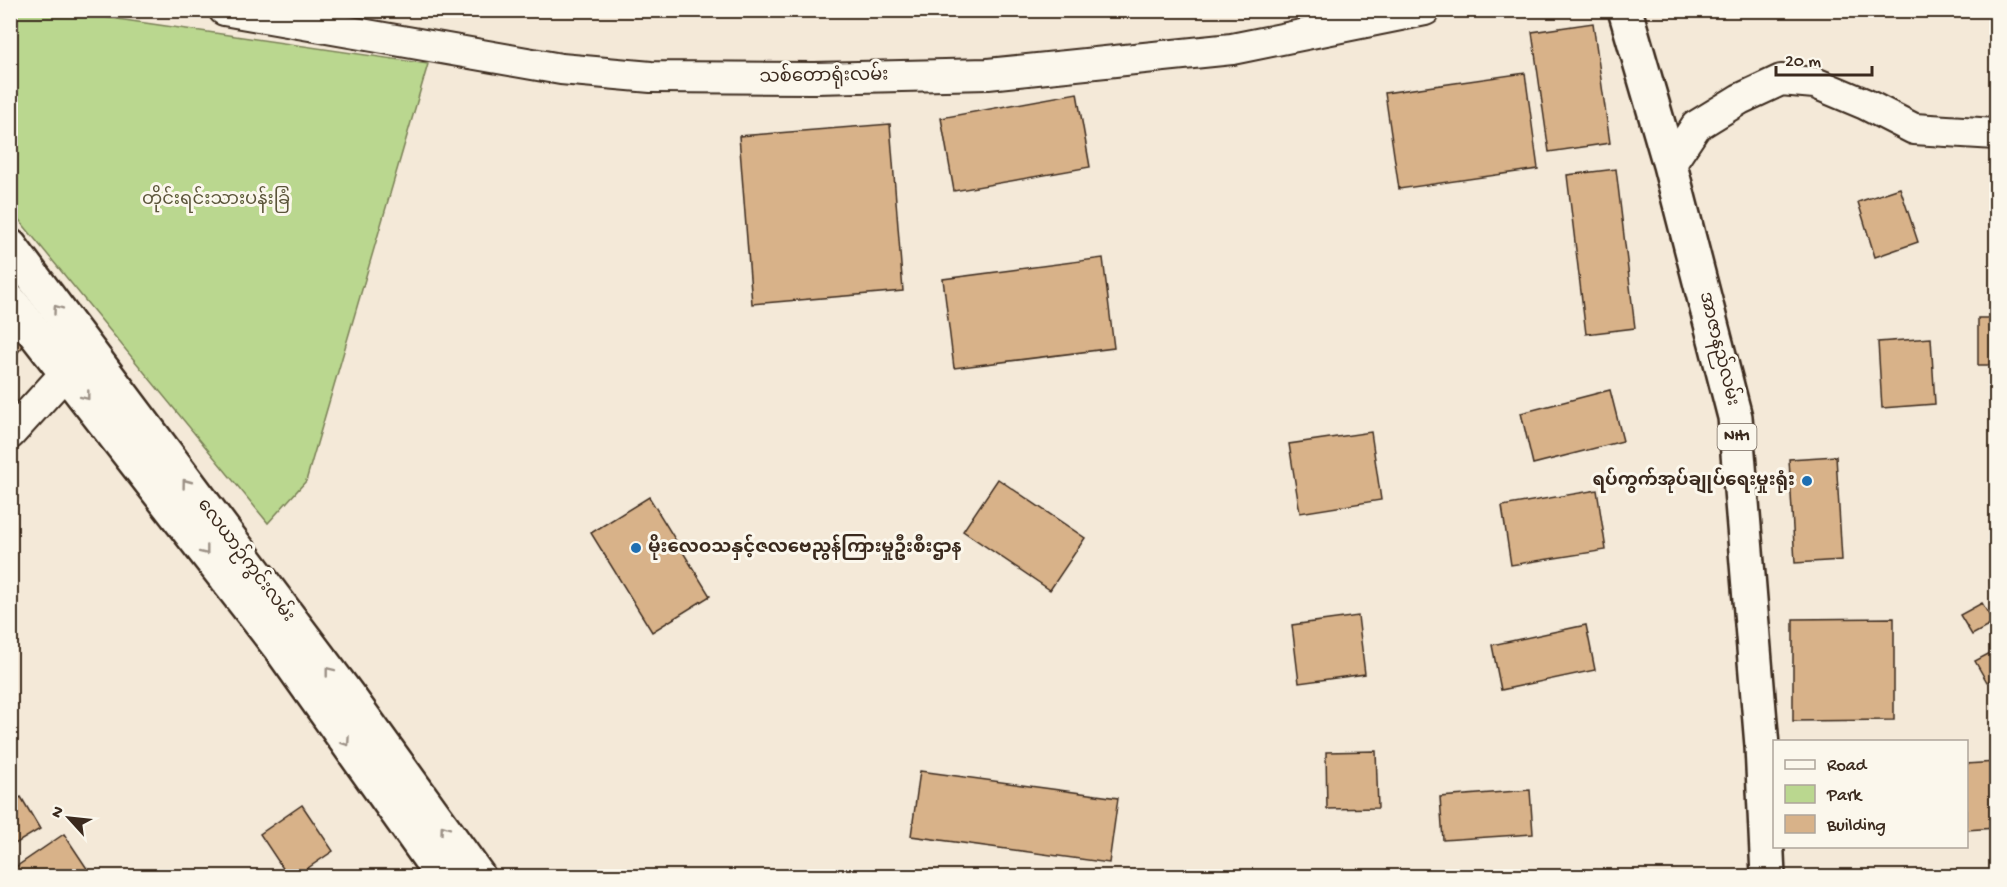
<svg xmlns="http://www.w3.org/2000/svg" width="2007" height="887" font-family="'Gochi Hand','Noto Sans Myanmar',sans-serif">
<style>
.green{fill:#bad78f;stroke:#7a8056;stroke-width:1.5}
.building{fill:#d8b289;stroke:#3b2a1e;stroke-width:1.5}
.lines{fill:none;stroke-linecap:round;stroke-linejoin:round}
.minor-casing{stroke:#3b2a1e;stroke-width:34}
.tertiary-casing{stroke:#3b2a1e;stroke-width:38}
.trunk-casing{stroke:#3b2a1e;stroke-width:38}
.minor{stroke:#fbf7ec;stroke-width:30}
.tertiary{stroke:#fbf7ec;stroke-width:33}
.trunk{stroke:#fbf7ec;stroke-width:33}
.oneway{stroke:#9b9085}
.poi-dot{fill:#1f6fb2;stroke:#fbf7ec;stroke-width:2}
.labels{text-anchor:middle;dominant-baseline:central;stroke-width:6;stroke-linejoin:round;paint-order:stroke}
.shield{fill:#fbf7ec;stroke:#75685c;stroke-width:1.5}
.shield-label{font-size:16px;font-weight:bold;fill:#3b2a1e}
.street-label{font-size:18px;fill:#3b2a1e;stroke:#fbf7ec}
.park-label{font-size:18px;fill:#5b553a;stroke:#fbf7ec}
.poi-label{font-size:18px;font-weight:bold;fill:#3b2a1e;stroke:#fbf7ec;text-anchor:end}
</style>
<rect width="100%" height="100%" fill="#f4e9d8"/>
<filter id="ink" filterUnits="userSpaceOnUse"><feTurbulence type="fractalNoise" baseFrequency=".0167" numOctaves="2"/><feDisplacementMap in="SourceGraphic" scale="12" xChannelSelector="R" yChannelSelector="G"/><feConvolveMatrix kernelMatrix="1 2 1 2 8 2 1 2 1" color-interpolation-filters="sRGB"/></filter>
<g filter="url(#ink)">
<polygon class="green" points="10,11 62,11 428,64 306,481 268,523 11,210"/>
<g class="building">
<polygon points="1593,23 1610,143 1549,152 1532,32"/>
<polygon points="1525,73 1538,169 1399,189 1385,93"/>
<polygon points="1077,93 1090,167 954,191 941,118"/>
<polygon points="890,124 903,291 752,304 739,136"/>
<polygon points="1616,169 1635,328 1586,334 1567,175"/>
<polygon points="1900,188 1918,242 1875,257 1858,202"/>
<polygon points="1103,258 1114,348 954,368 943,279"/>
<polygon points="10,313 34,334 10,361"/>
<rect x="1978" y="318" width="18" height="47"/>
<polygon points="1931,338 1935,404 1882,408 1878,342"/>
<polygon points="1610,390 1623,441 1533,464 1521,413"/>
<polygon points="1371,432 1381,500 1300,513 1289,444"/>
<polygon points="1836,456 1842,560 1795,563 1789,459"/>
<polygon points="998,479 1085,538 1050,590 963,531"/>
<polygon points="1597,490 1606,550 1511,565 1502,506"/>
<polygon points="649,497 710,596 652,632 591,533"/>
<polygon points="1982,603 1994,623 1972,635 1960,615"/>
<polygon points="1358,616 1365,674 1299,683 1292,625"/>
<polygon points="1894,618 1894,720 1793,721 1793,619"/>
<polygon points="1586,625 1595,670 1501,690 1492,645"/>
<polygon points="1994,651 1996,676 1987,682 1975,661"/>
<polygon points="1376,751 1378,808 1327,809 1326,752"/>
<polygon points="1996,762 1996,828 1966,830 1966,764"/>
<polygon points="920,771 1118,798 1109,863 911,836"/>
<polygon points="1530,790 1533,834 1443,840 1440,797"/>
<polygon points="21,797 40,829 10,847 10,803"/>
<polygon points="302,805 333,851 296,876 288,876 260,834"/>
<polygon points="64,834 92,876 10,876 10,871"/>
</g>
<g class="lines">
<defs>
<g id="minor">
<polyline points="224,10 561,69 651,77 815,78 988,74 1232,49 1425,10"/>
<polyline points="1670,165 1696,126 1740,99 1781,80 1815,83 1865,104 1914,129 1996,134"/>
<polyline points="10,434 83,354"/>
</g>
<g id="tertiary">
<polyline points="10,246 351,700 478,876"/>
<polyline points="10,301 280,648 442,876"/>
</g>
<polyline id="trunk" points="1625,10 1670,165 1735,417 1762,746 1768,876"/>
</defs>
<use href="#minor" class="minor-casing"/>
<use href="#tertiary" class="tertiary-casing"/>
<use href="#trunk" class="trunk-casing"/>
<use href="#minor" class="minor"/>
<use href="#tertiary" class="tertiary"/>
<use href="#trunk" class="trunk"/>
</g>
<defs><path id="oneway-chevron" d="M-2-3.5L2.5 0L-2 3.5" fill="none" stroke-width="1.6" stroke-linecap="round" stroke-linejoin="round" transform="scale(1.5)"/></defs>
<g class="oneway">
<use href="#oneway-chevron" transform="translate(57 309) rotate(-126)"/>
<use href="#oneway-chevron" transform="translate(86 396) rotate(52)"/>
<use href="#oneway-chevron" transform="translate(186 483) rotate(-127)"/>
<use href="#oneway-chevron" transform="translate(205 551) rotate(52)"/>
<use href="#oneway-chevron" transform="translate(329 671) rotate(-128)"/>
<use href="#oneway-chevron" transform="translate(346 742) rotate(55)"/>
<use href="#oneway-chevron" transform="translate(444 829) rotate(-126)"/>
</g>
</g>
<g class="poi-dot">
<circle cx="1807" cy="481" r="6"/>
<circle cx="636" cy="548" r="6"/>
</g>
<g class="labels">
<rect class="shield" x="1717.5" y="424" width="39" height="26" rx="4.5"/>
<g class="shield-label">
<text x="1737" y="437">NH1</text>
</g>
<g class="street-label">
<text transform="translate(824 77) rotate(-1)">သစ်တောရုံးလမ်း</text>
<text transform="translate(1718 349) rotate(76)">အာဇာနည်လမ်း</text>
<text transform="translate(245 561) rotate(53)">လေယာဉ်ကွင်းလမ်း</text>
</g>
<g class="park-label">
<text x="216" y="200">တိုင်းရင်းသားပန်းခြံ</text>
</g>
<g class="poi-label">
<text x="1795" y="481">ရပ်ကွက်အုပ်ချုပ်ရေးမှုးရုံး</text>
<text x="648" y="548" text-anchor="start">မိုးလေဝသနှင့်ဇလဗေညွန်ကြားမှုဦးစီးဌာန</text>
</g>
</g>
<rect width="2007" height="887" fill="none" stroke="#fbf7ec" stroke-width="36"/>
<rect x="18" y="18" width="1971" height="851" fill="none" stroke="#3b2a1e" stroke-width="2" filter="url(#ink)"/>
<rect x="1773" y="740" width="195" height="108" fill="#fbf7ec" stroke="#aea59a" stroke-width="1.5"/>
<rect x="1785" y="760" width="30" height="9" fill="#fbf7ec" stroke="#aea59a" stroke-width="1.5"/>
<text x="1827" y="770" font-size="18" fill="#3b2a1e">Road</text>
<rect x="1785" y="785" width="30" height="18" fill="#bad78f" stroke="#aea59a" stroke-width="1.5"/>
<text x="1827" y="800" font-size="18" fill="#3b2a1e">Park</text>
<rect x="1785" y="815" width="30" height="18" fill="#d8b289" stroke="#aea59a" stroke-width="1.5"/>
<text x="1827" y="830" font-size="18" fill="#3b2a1e">Building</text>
<g transform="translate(69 818) rotate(297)" stroke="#fbf7ec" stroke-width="4.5" paint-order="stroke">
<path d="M0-4.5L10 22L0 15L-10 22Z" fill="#3b2a1e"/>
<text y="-9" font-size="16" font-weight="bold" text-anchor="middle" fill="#3b2a1e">N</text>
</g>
<path d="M1776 66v9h96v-9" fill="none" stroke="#3b2a1e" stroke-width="3"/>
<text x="1785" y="66" font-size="18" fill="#3b2a1e" stroke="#fbf7ec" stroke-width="4.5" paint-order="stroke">20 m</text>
</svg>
